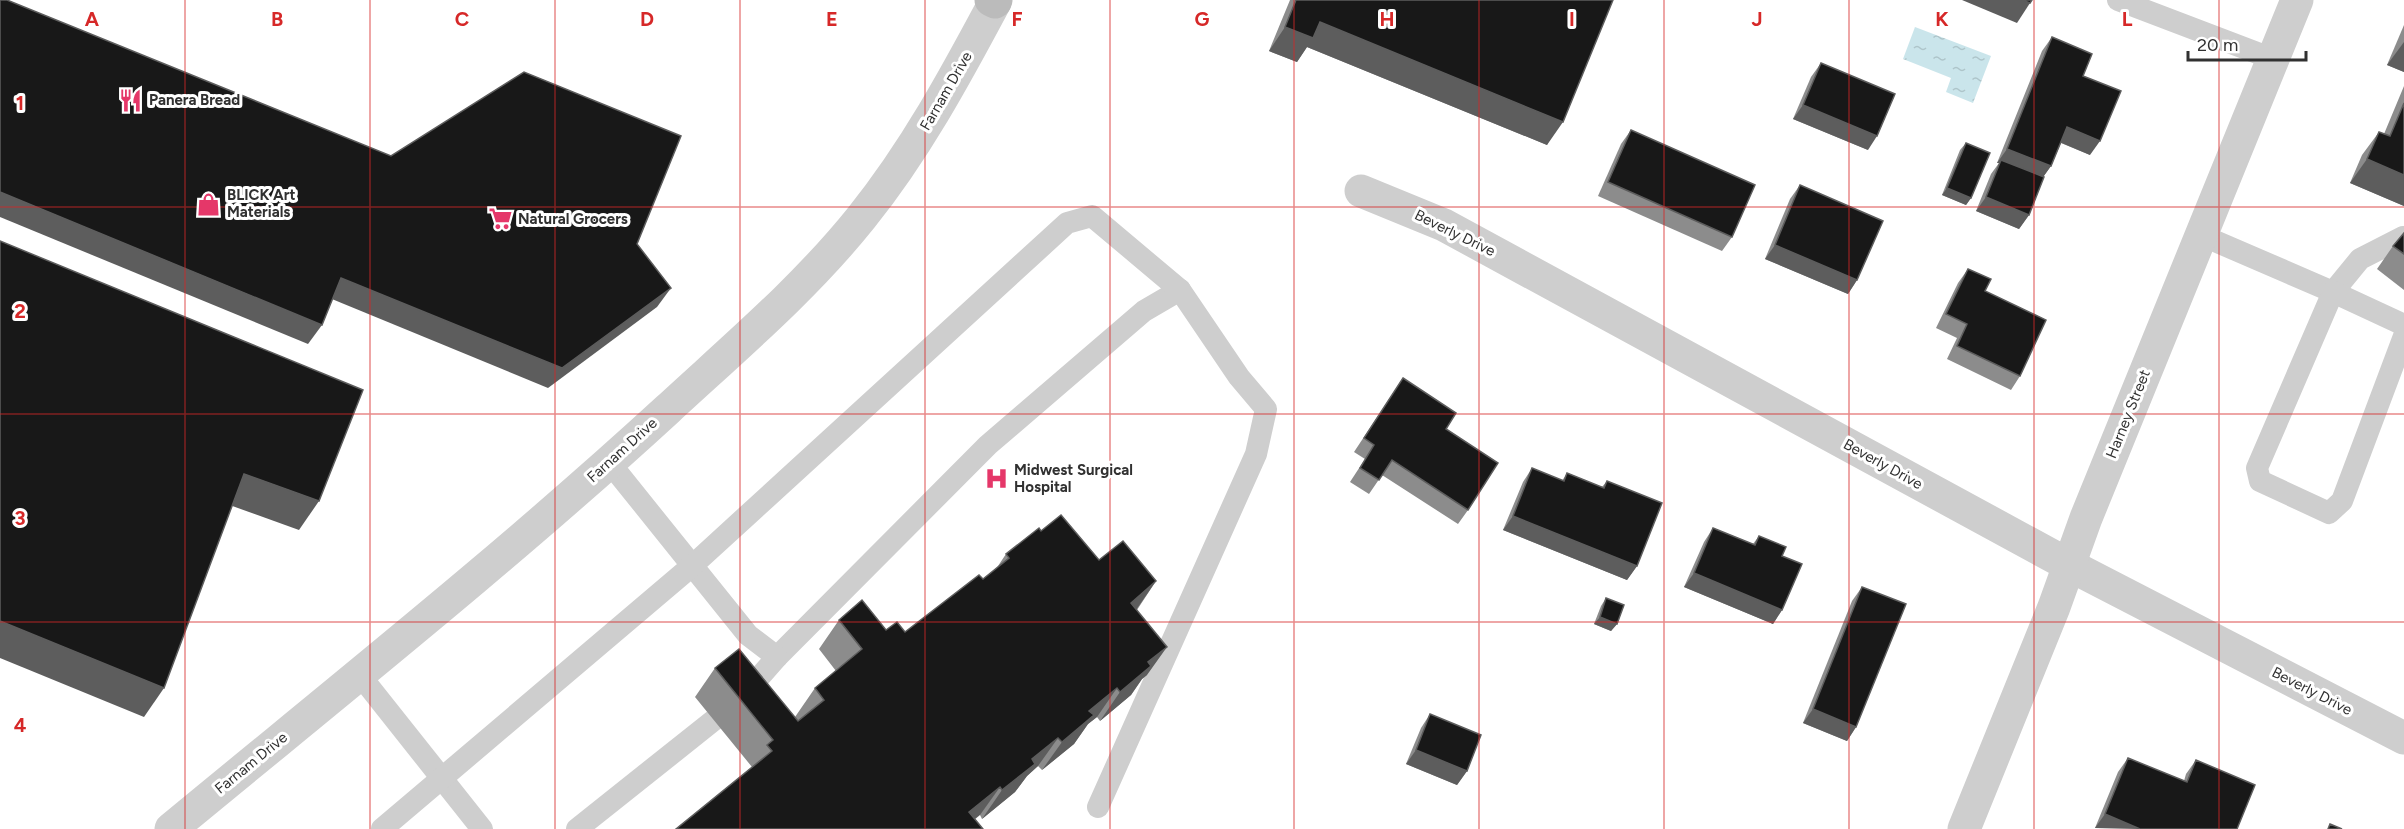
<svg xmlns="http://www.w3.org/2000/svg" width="2404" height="829" font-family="Figtree,sans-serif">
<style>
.water{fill:url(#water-ripples)}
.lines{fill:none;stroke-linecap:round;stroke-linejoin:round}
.service{stroke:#cecece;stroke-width:22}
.minor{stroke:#cecece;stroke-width:33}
.secondary{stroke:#bbb;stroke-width:33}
.wall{fill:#8c8c8c}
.shaded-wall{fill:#5d5d5d}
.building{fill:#181818;stroke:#5d5d5d;stroke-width:1.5}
.grid{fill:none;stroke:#d62828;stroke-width:1.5;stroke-opacity:0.55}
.labels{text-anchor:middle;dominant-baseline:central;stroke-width:6;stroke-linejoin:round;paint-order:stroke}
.street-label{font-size:15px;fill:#313131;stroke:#fff}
.poi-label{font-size:15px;font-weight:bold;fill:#313131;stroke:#fff;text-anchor:start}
.grid-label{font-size:20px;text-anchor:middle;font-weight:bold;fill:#d62828;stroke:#fff;stroke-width:6;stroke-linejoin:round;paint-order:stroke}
</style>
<defs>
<pattern id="water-ripples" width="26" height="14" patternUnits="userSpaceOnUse" patternTransform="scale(1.5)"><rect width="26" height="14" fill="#cae5eb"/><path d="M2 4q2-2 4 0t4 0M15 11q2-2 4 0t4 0" fill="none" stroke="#aec5ca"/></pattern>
</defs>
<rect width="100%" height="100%" fill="#fff"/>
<polygon class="water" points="1915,27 1991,56 1973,103 1946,92 1951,78 1903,59"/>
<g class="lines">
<g class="service">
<polyline points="2118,0 2273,59"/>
<polyline points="2201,235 2333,292 2360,259 2403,237"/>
<polyline points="2404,325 2333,292 2257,468 2260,481 2329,513 2342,501 2404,336"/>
<polyline points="609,462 748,635 777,657 988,445 1144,311 1180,290"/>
<polyline points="359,674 482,829"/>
<polyline points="741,698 777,657"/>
<polyline points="382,829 693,565 1067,223 1092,216 1180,290 1239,377 1266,409 1256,454 1098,807"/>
<polyline points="577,829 714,720"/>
</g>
<g class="minor">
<polyline points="1361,191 1444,225 2069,565 2404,738"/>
<path d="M171 829C338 691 508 556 668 409 734 348 804 289 861 218 915 151 955 77 995 2"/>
<polyline points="1964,829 2054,607 2086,518 2297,0"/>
</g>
<polyline class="secondary" points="991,0 995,2 996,0"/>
</g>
<g class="wall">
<polygon points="1290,0 1613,0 1547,145 1307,47 1297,62 1269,51"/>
<polygon points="2404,25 2404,72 2387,65"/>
<polygon points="2052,37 2083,76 2090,155 2061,143 2051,166 2043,177 2029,215 2019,229 1976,211 1991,174 1999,163 1997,163 2042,51"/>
<polygon points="1821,63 1868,150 1793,119 1811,77"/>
<polygon points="2404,86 2404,206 2350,183 2362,155 2379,132 2384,134"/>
<polygon points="1631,130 1732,237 1722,251 1598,196 1621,144"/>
<polygon points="1966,143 1971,198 1966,205 1942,195 1960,150"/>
<polygon points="1800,185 1857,280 1848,294 1765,259 1790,199"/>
<polygon points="2404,233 2404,290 2377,269 2393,246"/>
<polygon points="1968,269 1985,291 2020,376 2011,390 1947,359 1957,338 1936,328 1958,283"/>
<polygon points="1403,378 1446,429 1468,510 1458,524 1382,475 1369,494 1350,482 1365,459 1354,452"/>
<polygon points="1532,468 1562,481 1567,473 1602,487 1607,481 1637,566 1627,580 1503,530 1523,482"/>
<polygon points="1713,528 1753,544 1759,536 1782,556 1782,610 1773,624 1684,587 1704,542"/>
<polygon points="1041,531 1099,560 1156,581 1137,610 1147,675 1142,679 1131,695 1100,721 1097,717 1088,724 1074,744 1042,770 1038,766 1027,776 1015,792 982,819 980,815 752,767 695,697 715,668 795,717 815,688 836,671 819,649 839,620 886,630 905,632 983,579 996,569 1006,554"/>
<polygon points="1862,587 1856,727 1847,741 1803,723 1852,601"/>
<polygon points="1606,598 1617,624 1611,631 1594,624 1601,606"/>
<polygon points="1430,714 1467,771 1457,785 1406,764 1421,728"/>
<polygon points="2128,758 2184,781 2186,774 2196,760 2237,829 2095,828 2118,772"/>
</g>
<g class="shaded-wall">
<polygon points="1962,0 2022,0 2030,3 2017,23"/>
<polygon points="1320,22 1563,122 1547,145 1307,47 1297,62 1269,51 1285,27"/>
<polygon points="2404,42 2404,72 2387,65"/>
<polygon points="1803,105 1877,136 1868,150 1793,119"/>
<polygon points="2067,127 2100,141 2090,155 2057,141"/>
<polygon points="2007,149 2051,166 2041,180 2001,160 1999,163 1997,163"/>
<polygon points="2367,159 2404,175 2404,206 2350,183"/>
<polygon points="1947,188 1971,198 1966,205 1942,195"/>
<polygon points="0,192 322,325 308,344 0,217"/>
<polygon points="1986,197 2029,215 2019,229 1976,211"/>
<polygon points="1775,245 1857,280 1848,294 1765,259"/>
<polygon points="341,278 671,288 657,307 548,388 327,297"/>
<polygon points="244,474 319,501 299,530 224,503"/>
<polygon points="1513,516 1637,566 1627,580 1503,530"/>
<polygon points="1694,573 1782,610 1773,624 1684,587"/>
<polygon points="1156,581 1136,610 1131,603"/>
<polygon points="1600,617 1617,624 1611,631 1594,624"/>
<polygon points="0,621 164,688 144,717 0,658"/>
<polygon points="1167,647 1147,675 1142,679 1131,695 1100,721 1120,692 1148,662"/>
<polygon points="1117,688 1097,717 1088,724 1074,744 1042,770 1062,742 1089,711"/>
<polygon points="1813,709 1856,727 1847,741 1803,723"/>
<polygon points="1058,738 1038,766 1027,776 1015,792 982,819 1002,790 1032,759"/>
<polygon points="1416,750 1467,771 1457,785 1406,764"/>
<polygon points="1000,787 980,815 963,829 969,812"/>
<polygon points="2105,814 2140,829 2095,828"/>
</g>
<g class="building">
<polygon points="0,0 7,0 391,156 524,72 681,136 637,244 671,288 562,368 341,278 322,325 0,192"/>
<polygon points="1296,0 1613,0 1563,122 1320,22 1313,38 1285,27"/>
<polygon points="2022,0 2032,0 2030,3"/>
<polygon points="2052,37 2092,54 2083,76 2121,91 2100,141 2067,127 2051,166 2007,149"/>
<polygon points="1821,63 1895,94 1877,136 1803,105"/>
<polygon points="2404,103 2404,175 2367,159 2379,132 2390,136"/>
<polygon points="1631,130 1755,185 1732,237 1608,182"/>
<polygon points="1966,143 1990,153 1971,198 1947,188"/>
<polygon points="2001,160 2044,177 2029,215 1986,197"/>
<polygon points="1800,185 1883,221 1857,280 1775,245"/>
<polygon points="2404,233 2404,254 2393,246"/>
<polygon points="0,241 363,390 319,501 244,474 164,688 0,621"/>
<polygon points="1968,269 1991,279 1985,291 2046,320 2020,376 1957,346 1967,324 1946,314"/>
<polygon points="1403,378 1456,413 1446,429 1498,463 1468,510 1392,460 1379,480 1360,468 1374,445 1364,438"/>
<polygon points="1532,468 1564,481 1567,473 1604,488 1607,481 1662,503 1637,566 1513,516"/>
<polygon points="1061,515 1099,560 1123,541 1156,581 1131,603 1167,647 1148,662 1151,666 1120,692 1117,688 1089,711 1094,715 1062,742 1058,738 1032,759 1035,764 1002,790 1000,787 969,812 983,829 676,829 772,751 767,745 773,740 715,668 739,649 798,721 824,700 815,688 862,649 839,620 862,600 886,630 897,622 905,632 979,575 983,579 1009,558 1006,554 1039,528 1041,531"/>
<polygon points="1713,528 1755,545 1759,536 1786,547 1782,556 1802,564 1782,610 1694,573"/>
<polygon points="1862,587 1906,604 1856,727 1813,709"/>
<polygon points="1606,598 1624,605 1617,624 1600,617"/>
<polygon points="1430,714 1481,735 1467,771 1416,750"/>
<polygon points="2128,758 2187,782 2196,760 2255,785 2237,829 2140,829 2105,814"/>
<polygon points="2330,824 2342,829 2328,829"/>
</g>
<path class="grid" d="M185 0V829M370 0V829M555 0V829M740 0V829M925 0V829M1110 0V829M1294 0V829M1479 0V829M1664 0V829M1849 0V829M2034 0V829M2219 0V829M0 207H2404M0 414H2404M0 622H2404"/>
<defs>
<symbol id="restaurant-bare" viewBox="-9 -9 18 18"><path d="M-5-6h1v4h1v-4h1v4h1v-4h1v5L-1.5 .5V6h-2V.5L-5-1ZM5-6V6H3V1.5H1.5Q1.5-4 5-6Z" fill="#e53769" stroke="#fff" stroke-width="2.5" paint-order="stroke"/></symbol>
<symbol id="shop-bare" viewBox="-9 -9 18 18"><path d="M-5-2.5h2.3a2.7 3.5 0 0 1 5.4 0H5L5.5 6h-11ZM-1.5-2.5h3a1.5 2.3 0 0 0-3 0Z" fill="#e53769" stroke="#fff" stroke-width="2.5" paint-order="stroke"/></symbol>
<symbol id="supermarket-bare" viewBox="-9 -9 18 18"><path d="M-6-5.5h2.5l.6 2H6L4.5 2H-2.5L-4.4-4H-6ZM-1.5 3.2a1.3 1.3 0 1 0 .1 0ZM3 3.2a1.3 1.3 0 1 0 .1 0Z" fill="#e53769" stroke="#fff" stroke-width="2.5" paint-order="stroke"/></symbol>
<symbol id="hospital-bare" viewBox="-9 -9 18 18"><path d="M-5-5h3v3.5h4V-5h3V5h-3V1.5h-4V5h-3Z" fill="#e53769" stroke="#fff" stroke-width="2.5" paint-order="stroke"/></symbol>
</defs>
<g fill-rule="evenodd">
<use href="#restaurant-bare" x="114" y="84" width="33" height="33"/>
<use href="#shop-bare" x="192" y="188" width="33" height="33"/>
<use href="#supermarket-bare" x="484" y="202" width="33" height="33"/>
<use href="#hospital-bare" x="980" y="462" width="33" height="33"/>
</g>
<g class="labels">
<g class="street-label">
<text transform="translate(946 91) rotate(-60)">Farnam Drive</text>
<text transform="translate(1455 233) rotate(26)">Beverly Drive</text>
<text transform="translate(2128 414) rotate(-68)">Harney Street</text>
<text transform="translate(622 450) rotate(-42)">Farnam Drive</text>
<text transform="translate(1883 464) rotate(29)">Beverly Drive</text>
<text transform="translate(2312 691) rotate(27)">Beverly Drive</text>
<text transform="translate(251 763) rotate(-39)">Farnam Drive</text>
</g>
<g class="poi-label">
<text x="149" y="100">Panera Bread</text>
<text x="227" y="195">BLICK Art<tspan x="227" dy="17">Materials</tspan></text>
<text x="518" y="219">Natural Grocers</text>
<text x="1014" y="470">Midwest Surgical<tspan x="1014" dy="17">Hospital</tspan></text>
</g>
</g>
<g class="grid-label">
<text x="92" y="26">A</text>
<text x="277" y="26">B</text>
<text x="462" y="26">C</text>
<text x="647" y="26">D</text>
<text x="832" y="26">E</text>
<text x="1017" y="26">F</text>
<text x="1202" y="26">G</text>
<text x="1387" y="26">H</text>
<text x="1572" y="26">I</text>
<text x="1757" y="26">J</text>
<text x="1942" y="26">K</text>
<text x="2127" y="26">L</text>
<text x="20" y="110">1</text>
<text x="20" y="318">2</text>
<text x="20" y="525">3</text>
<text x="20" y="732">4</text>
</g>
<path d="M2188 51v9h118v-9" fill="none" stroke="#313131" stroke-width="3"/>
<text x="2197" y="51" font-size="18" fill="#313131" stroke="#ffffff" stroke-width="4.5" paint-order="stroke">20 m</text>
</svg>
